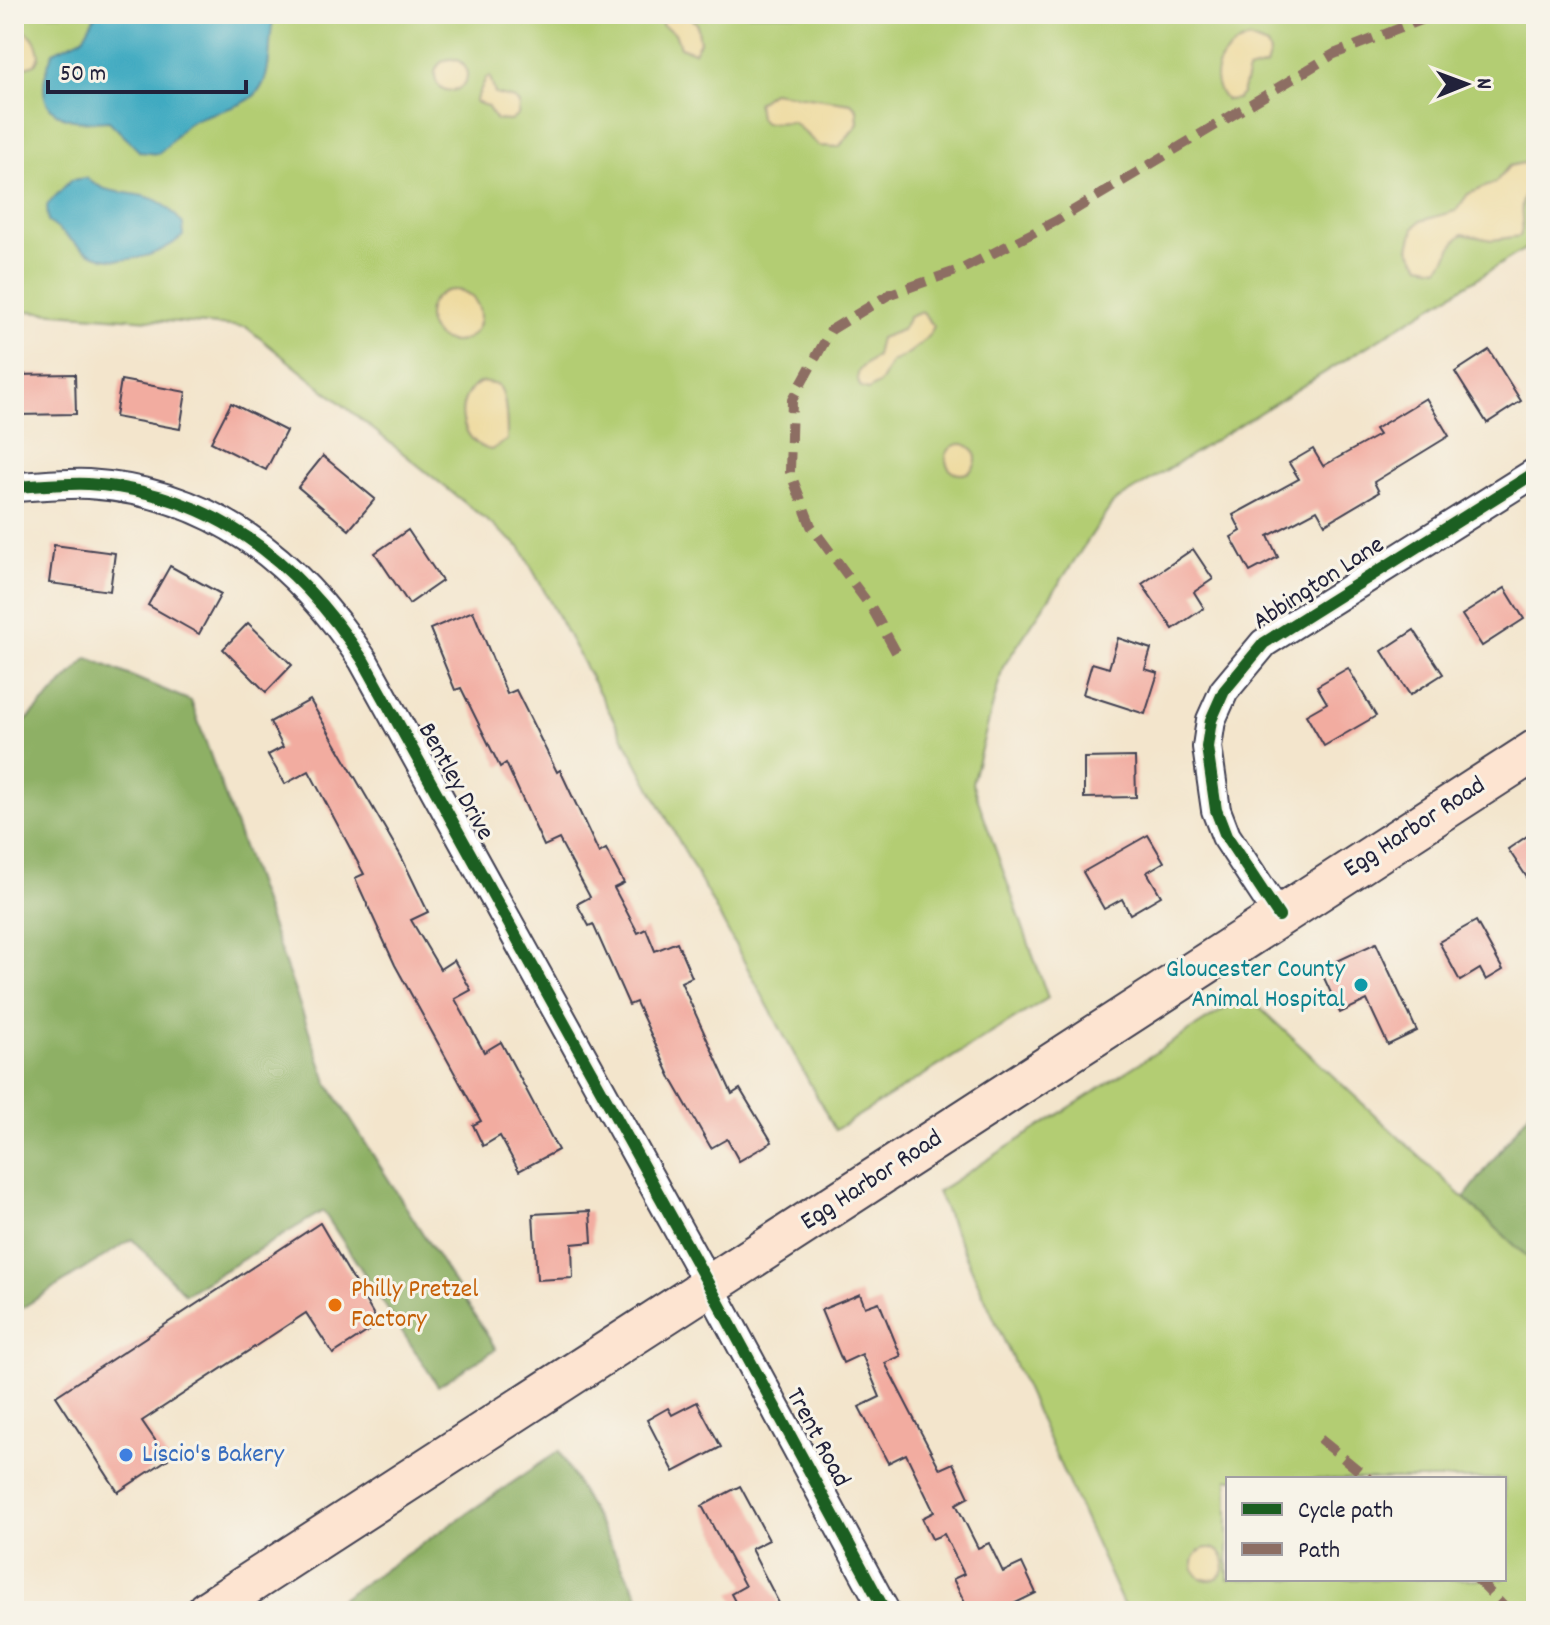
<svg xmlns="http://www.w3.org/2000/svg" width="1550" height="1625" font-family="Dekko,sans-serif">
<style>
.green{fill:#b3cd73;stroke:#6a7857;stroke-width:2;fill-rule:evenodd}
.forest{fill:#8eb065;stroke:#586950;stroke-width:2}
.sand{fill:#eeda9e;stroke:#887e6c;stroke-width:2}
.water{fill:#41aac1;stroke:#32667e;stroke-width:2}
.building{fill:#f2aca0}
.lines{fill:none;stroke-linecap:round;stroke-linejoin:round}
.street-casing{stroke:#413f51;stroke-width:32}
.secondary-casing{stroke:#413f51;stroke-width:44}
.street{stroke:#fff;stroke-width:28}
.secondary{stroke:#fde4d1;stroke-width:40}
.quiet{stroke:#8d6e63;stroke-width:10;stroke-dasharray:20 10;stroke-linecap:butt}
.cycleway-casing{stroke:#f7f3e8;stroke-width:17}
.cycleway{stroke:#1b5e20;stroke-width:12}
.culture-dot{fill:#0f9aa8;stroke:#f7f3e8;stroke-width:3}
.food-dot{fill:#e8710a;stroke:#f7f3e8;stroke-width:3}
.shop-dot{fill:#3f7fe0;stroke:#f7f3e8;stroke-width:3}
.labels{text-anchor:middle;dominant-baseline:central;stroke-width:6;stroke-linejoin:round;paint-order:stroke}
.street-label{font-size:26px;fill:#22223b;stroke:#f7f3e8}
.culture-label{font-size:26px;fill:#0d838f;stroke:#f7f3e8;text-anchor:end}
.food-label{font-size:26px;fill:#c56008;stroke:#f7f3e8;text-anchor:start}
.shop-label{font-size:26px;fill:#366cbe;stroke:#f7f3e8;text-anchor:start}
</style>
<rect width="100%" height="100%" fill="#f7f3e8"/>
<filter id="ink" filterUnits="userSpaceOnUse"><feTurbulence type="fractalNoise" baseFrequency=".0125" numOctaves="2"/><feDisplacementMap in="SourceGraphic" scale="16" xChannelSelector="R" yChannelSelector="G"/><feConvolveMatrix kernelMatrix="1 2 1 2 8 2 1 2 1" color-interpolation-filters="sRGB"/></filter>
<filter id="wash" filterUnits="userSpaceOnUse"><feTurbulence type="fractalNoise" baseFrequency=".006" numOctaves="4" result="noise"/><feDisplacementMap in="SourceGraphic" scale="32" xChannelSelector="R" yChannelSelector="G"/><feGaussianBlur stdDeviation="1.8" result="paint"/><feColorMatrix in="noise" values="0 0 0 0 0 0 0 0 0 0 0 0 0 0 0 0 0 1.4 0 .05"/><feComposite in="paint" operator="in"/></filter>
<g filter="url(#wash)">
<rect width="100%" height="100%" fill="#f3e5cc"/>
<g class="green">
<polygon points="14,14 1536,14 1536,242 1113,503 1003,667 972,783 1048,998 835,1130 521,548 246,327 14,310"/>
<path d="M1246 995 1536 1265V1611H1126L937 1192ZM1228 1479H1504V1579H1228Z"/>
</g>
<g class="forest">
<polygon points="88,658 191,701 328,1084 496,1349 438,1386 323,1211 185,1294 132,1239 14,1313 14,733"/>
<polygon points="1536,1104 1536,1265 1464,1198"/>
<polygon points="559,1451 647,1611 323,1611"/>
</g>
<g class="sand">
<polygon points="663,14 686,14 697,23 700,42 694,52 680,47 675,33 662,25"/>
<path d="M14 30C31 29 37 40 39 56L35 64 26 67 14 62Z"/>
<path d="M1249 39 1267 46 1270 53 1266 66 1248 71 1242 94 1237 99 1226 100C1204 77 1222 47 1249 39Z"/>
<circle cx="451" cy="75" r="16"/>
<polygon points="490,77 495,94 514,99 519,104 518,115 510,121 496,120 487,106 475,102 486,78"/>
<polygon points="772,92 851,103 857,109 858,124 839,147 819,146 793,122 765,123 759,118 757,103"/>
<path d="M1523 163C1539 176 1525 189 1522 204 1520 215 1525 225 1520 236L1492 240 1463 234C1449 243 1451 258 1438 268L1420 265 1409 248 1414 228 1420 221 1456 211 1468 194 1495 183 1509 166Z"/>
<circle cx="454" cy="316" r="26"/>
<path d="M922 312 934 326C928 341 906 357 891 362L880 383 868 390 861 388C851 369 865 366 876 356L880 338 902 330 909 317Z"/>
<path d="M481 382 498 385C507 394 507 425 507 440L491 450C459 443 451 397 481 382Z"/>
<circle cx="961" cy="459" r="15"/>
<circle cx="1209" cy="1564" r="16"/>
</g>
<g class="water">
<path d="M96 14H275C267 36 273 61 264 82 252 111 213 108 189 123 176 131 171 146 158 154L140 152 109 121C54 126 29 107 53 52L83 38Z"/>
<path d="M86 178C93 182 101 189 109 190 145 198 157 191 183 224V236C158 257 120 268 88 252 74 245 62 230 48 222L47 205 71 180Z"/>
</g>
<g id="blocks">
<g class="building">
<polygon points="1489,350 1521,401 1487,423 1455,372"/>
<polygon points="75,374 76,414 15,415 14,375"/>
<polygon points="121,380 186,392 180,429 115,417"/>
<polygon points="1426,398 1449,436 1374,482 1379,492 1325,524 1317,510 1268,536 1278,557 1250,572 1231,537 1241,531 1233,515 1299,479 1289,463 1313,449 1323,466 1379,435 1375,429"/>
<polygon points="231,403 286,431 266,470 211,442"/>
<polygon points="323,456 375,499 349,530 298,487"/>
<polygon points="408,530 442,581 409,604 375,553"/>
<polygon points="54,545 115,553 110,591 49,583"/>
<polygon points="1193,549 1213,579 1194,592 1204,608 1173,629 1142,584"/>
<polygon points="170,566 221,594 199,634 148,605"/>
<polygon points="1505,588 1524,619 1482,646 1462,615"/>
<polygon points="473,611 507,694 516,690 557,772 560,770 599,853 606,849 624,883 614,888 638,933 646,929 655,951 677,942 692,977 681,982 732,1094 740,1089 772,1142 739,1161 727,1139 711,1148 672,1080 636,1002 629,1005 593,924 589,926 577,904 590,897 559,839 544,846 506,763 500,767 461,688 455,690 430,629"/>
<polygon points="248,623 292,665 266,692 223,649"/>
<polygon points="1414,630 1443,674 1410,695 1382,651"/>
<polygon points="1118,638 1151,649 1145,669 1158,673 1145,714 1083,694 1092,663 1109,668"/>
<polygon points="1348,668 1376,716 1324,746 1306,715 1327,703 1317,686"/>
<polygon points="310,700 401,856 428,912 411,920 440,969 454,960 471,990 455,999 484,1052 501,1042 558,1150 519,1171 500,1136 483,1146 473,1125 481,1121 395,965 355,878 364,874 309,771 285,784 268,755 283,747 270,722"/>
<polygon points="1135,757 1136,797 1084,798 1084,758"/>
<polygon points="1536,830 1536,891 1508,849"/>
<polygon points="1148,835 1164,862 1147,872 1161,896 1130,914 1122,899 1104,909 1083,872"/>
<polygon points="1476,921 1503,970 1486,980 1480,969 1460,981 1439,942"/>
<polygon points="1376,943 1417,1031 1388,1045 1367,1000 1340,1013 1320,969"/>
<polygon points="590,1211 592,1242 572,1244 573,1278 537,1280 533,1214"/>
<polygon points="320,1223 379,1324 333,1354 306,1313 142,1421 168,1459 118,1492 56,1396"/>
<polygon points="860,1294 865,1307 879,1302 901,1356 885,1363 940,1469 953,1463 969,1497 956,1504 978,1548 989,1543 1003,1572 1022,1563 1036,1593 999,1611 969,1611 953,1579 964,1574 944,1534 932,1539 922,1518 934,1512 906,1454 888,1463 859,1407 880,1397 862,1354 843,1363 821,1310"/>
<polygon points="697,1402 721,1447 674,1472 647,1420 668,1408 672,1415"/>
<polygon points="740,1486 769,1540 751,1549 783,1611 740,1611 731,1594 745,1586 702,1506"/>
</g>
</g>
</g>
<g filter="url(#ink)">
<use href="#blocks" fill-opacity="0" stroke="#413f51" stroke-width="2"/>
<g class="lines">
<defs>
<g id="street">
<path d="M14 487C38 486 64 483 88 484 212 492 297 560 363 660L710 1287 885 1611"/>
<polyline points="1279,916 1226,836 1216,810 1207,747 1211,720 1224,691 1264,643 1536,472"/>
</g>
<polyline id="secondary" points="207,1611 1536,750"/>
</defs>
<use href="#street" class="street-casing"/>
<use href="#secondary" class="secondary-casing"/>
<use href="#street" class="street"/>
<use href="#secondary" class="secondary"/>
<g class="quiet">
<polyline points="896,652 873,610 811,526 790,472 792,400 831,330 890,294 962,269 1056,221 1334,54 1437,14"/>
<polyline points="1320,1439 1369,1479"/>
<polyline points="1477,1579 1508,1611"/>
</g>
<defs>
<g id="cycleway">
<path d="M14 487C38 486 64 483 88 484 212 492 297 560 363 660L710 1287 885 1611"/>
<polyline points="1279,916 1226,836 1216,810 1207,747 1211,720 1224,691 1264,643 1536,472"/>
</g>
</defs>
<use href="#cycleway" class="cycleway-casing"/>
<use href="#cycleway" class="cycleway"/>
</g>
</g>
<circle class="culture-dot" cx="1361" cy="985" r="8"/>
<circle class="food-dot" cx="335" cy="1305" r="8"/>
<circle class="shop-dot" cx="126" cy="1455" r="8"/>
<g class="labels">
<g class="street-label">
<text transform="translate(1319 584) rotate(-33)">Abbington Lane</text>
<text transform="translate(455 782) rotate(61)">Bentley Drive</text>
<text transform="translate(1415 828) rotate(-33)">Egg Harbor Road</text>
<text transform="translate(872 1181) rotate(-33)">Egg Harbor Road</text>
<text transform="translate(817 1438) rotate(62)">Trent Road</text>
</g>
<g class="culture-label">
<text x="1345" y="970">Gloucester County<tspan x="1345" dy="30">Animal Hospital</tspan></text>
</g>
<g class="food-label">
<text x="351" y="1290">Philly Pretzel<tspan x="351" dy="30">Factory</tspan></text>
</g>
<g class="shop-label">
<text x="142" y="1455">Liscio's Bakery</text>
</g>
</g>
<rect width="1550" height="1625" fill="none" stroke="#f7f3e8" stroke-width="48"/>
<rect x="1226" y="1477" width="280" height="104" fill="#f7f3e8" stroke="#a29fa3" stroke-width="2"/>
<rect x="1242" y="1503" width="40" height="12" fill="#1b5e20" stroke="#a29fa3" stroke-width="2"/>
<text x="1298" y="1517" font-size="24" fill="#22223b">Cycle path</text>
<rect x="1242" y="1543" width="40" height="12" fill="#8d6e63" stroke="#a29fa3" stroke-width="2"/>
<text x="1298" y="1557" font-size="24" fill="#22223b">Path</text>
<g transform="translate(1466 84) rotate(89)" stroke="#f7f3e8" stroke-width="6" paint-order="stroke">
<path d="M0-6L14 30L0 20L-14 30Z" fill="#22223b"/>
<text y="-12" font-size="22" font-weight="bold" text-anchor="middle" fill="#22223b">N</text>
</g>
<path d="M48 80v12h198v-12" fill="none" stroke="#22223b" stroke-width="4"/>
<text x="60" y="80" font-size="24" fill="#22223b" stroke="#f7f3e8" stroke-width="6" paint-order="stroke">50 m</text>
</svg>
